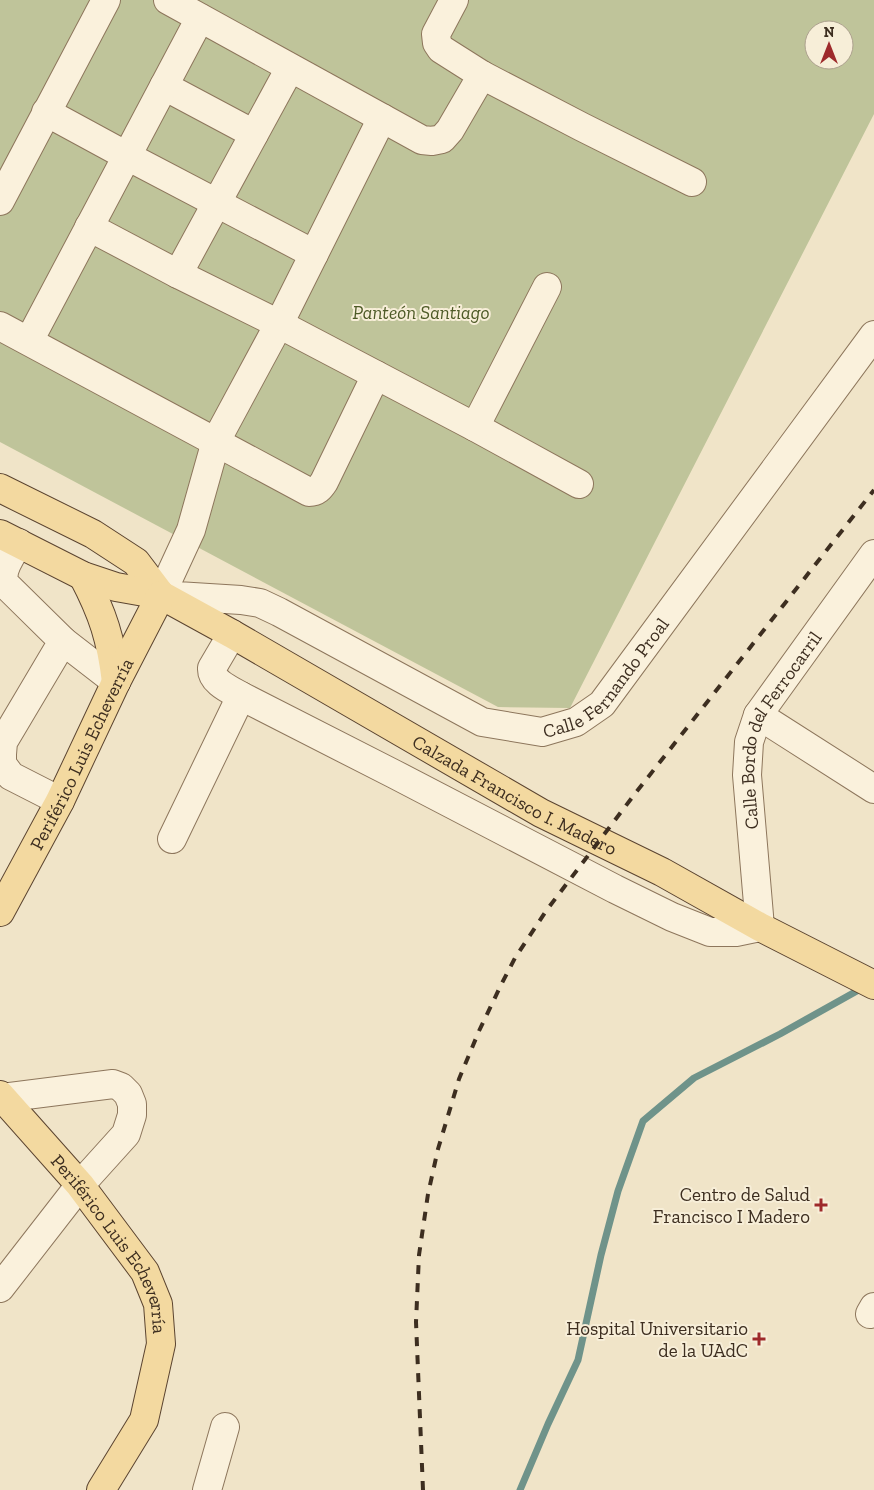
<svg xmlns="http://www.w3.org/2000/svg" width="874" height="1490" font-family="'Zilla Slab',serif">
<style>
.cemetery{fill:#bfc49a;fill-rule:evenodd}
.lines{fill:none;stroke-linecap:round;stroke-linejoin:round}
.stream{stroke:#6f938a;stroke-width:7}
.minor-casing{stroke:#8d765c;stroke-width:30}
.major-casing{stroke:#5b4430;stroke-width:30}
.minor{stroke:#faf1dc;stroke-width:28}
.major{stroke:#f3d9a0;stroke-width:28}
.rail{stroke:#3d2e20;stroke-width:4;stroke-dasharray:9 9;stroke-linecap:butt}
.poi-dot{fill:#9e2a2b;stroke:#f7eed8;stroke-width:2}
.labels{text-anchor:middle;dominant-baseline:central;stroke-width:4;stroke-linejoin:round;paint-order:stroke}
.park-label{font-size:19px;font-style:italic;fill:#4d5a26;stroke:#f7eed8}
.street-label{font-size:19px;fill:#3d2e20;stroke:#f7eed8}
.poi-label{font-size:19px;fill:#3d2e20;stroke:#f7eed8;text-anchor:end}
</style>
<rect width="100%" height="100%" fill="#f0e4c8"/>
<path class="cemetery" d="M0 0H874V114L570 708 498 707 0 442ZM814 30H844V60H814Z"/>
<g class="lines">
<polyline class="stream" points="520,1490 548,1424 578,1360 601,1255 618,1191 643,1121 694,1078 780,1034 864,987"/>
<defs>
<g id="minor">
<polyline points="168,0 422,140 432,141 442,139 450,130 482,75 441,49 437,43 436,34 454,0"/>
<polyline points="482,75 582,127 692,182"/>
<polyline points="164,86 254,134"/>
<polyline points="46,112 127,156 314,254"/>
<path id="s1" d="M382 118 279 324 216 441 191 530 161 595 241 600 260 603 279 612 482 722 542 732 576 722 602 704 874 335"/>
<polyline points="0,201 106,0"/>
<polyline points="89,227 178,274 279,324 475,427 579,484"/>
<polyline points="178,274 290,68"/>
<path d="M0 326 309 492C317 492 320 488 324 482L376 375"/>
<polyline points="29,341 200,18"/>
<polyline points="475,427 547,287"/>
<path d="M19 543C12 555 0 569 4 583L63 641 3 742 2 754V764L11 776 60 801"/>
<path id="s2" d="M232 634 212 668C211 682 231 690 241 696L394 774 615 889 672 917 710 932H736L760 927 747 775 749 742 758 715 874 554"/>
<polyline points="63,641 116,682"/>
<polyline points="758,715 874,789"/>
<polyline points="172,839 241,696"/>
<polyline points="0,1288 80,1185 126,1134 132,1115 132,1104 128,1094 121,1087 113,1084 2,1098"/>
<polyline points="870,1314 874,1307"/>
<polyline points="207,1490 225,1427"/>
</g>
<g id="major">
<polyline points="0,488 93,534 136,562 161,595"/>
<path id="s3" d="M0 534 83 576 116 587 161 595 232 634 541 813 662 872 760 927 874 985"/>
<path d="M83 576C103 614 111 639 116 682"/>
<path id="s4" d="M0 912 60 801 116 682 161 595"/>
<path id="s5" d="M0 1095 80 1185 145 1272 158 1304 161 1344 144 1420 101 1490"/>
</g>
</defs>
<use href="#minor" class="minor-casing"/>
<use href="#major" class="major-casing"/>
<use href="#minor" class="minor"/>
<use href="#major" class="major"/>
<polyline class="rail" points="423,1490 416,1322 419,1255 428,1194 438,1149 459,1079 479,1031 502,983 515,958 546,911 634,795 874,490"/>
</g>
<g class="poi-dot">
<path d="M818.5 1197.5h5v5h5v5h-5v5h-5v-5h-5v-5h5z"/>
<path d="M756.5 1331.5h5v5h5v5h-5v5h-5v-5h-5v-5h5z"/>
</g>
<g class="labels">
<g class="park-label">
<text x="421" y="312">Panteón Santiago</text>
</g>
<g class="street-label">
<text stroke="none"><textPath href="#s1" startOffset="1026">Calle Fernando Proal</textPath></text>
<text stroke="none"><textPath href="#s2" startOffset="864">Calle Bordo del Ferrocarril</textPath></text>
<text stroke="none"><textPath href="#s4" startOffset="178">Periférico Luis Echeverría</textPath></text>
<text stroke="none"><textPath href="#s3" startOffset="580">Calzada Francisco I. Madero</textPath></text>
<text stroke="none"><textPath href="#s5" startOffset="188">Periférico Luis Echeverría</textPath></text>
</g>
<g class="poi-label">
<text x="810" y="1194">Centro de Salud<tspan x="810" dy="22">Francisco I Madero</tspan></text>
<text x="748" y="1328">Hospital Universitario<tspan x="748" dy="22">de la UAdC</tspan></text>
</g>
</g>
<g transform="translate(829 45)"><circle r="24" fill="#f7eed8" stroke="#ada18e"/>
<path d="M0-4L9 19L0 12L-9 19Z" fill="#9e2a2b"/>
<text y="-8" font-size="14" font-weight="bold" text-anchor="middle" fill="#3d2e20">N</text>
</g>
</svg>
